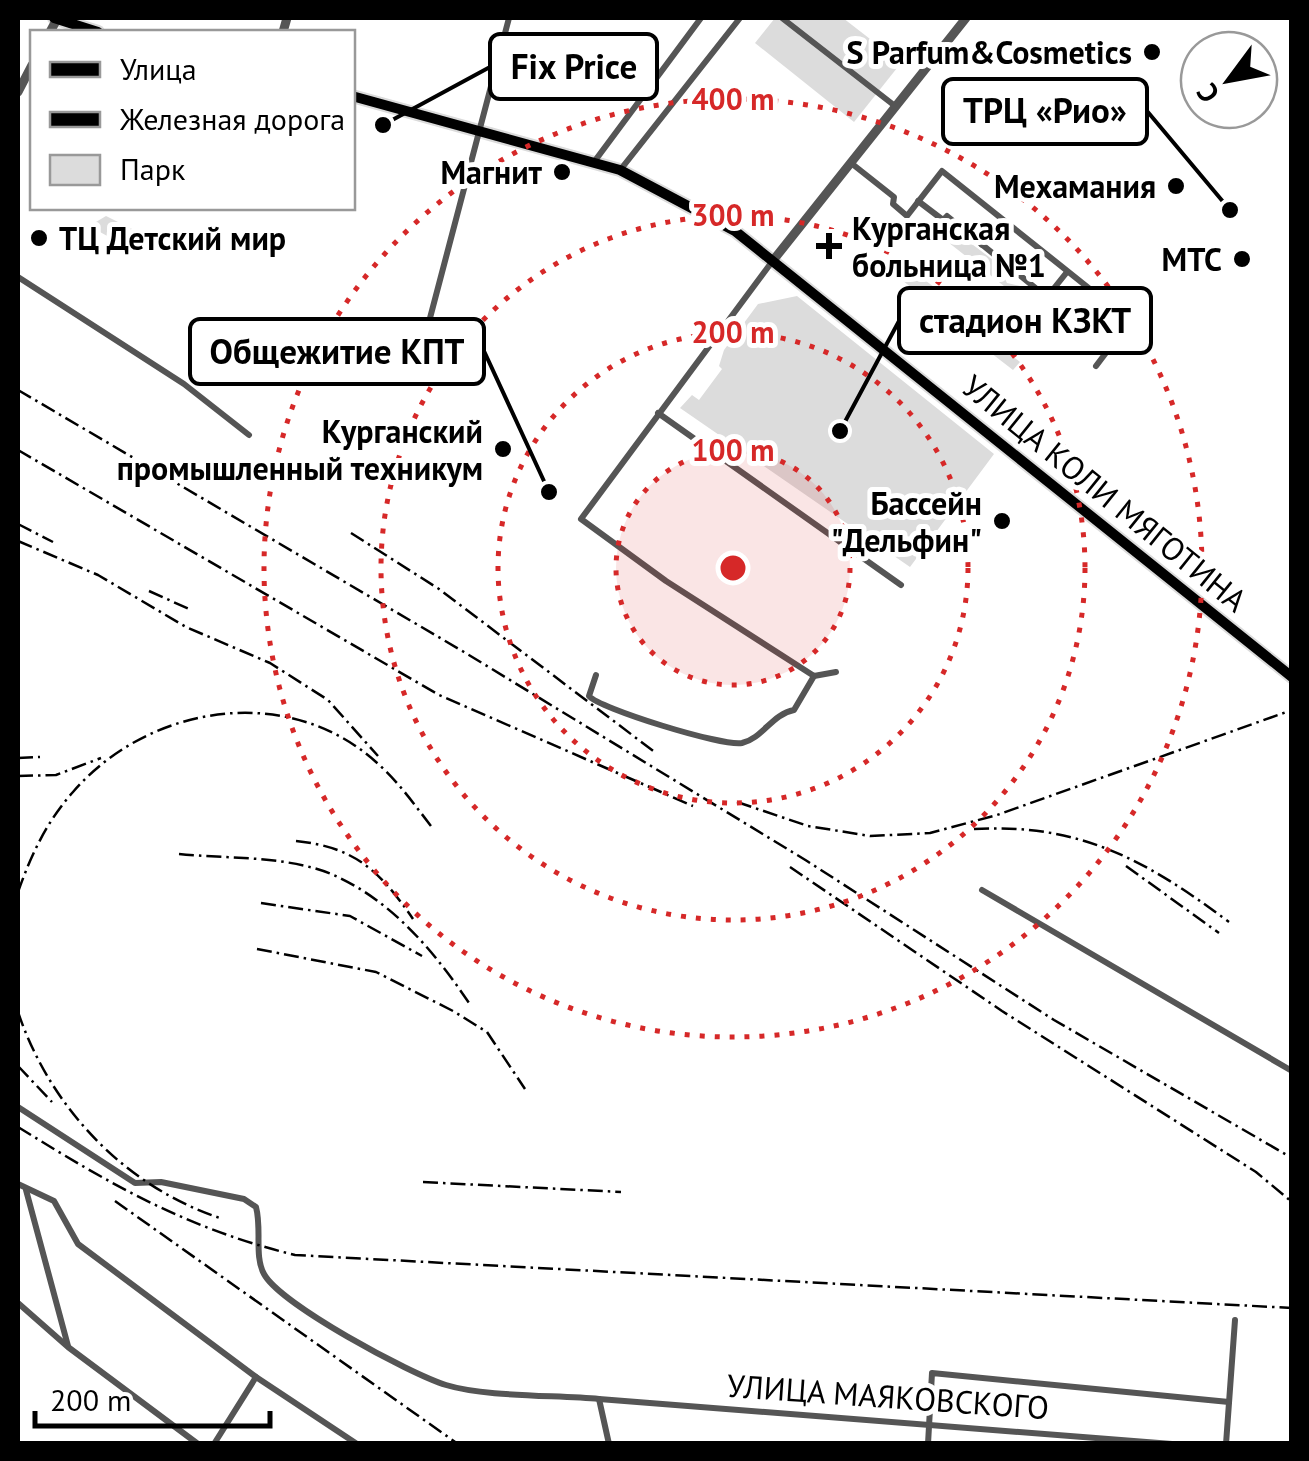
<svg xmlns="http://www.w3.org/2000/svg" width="1309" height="1461" font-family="'PT Sans',sans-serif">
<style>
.park{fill:#dcdcdc}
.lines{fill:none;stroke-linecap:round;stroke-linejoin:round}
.primary-casing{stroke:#dbdbdb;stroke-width:14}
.minor{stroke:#555;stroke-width:6}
.tertiary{stroke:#555;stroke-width:9}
.primary{stroke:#000;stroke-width:10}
.rail{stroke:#000;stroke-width:2.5;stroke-dasharray:15 5 2.5 5;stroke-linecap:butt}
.ring{fill:none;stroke:#d62828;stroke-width:5;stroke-dasharray:5 10}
.poi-dot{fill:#000;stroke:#fff;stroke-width:4}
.labels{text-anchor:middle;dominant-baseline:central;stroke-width:10;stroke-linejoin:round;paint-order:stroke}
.poi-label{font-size:32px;font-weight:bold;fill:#000;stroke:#fff;text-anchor:end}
.street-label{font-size:32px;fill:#000;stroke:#fff}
.centre{fill:#d62828;stroke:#fff;stroke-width:5}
.ring-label{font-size:30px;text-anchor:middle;font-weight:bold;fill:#d62828;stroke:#fff;stroke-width:10;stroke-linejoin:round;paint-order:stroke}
.leader{fill:none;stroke:#000;stroke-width:4}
.callout-dot{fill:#000;stroke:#fff;stroke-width:4}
.callout{fill:#fff;stroke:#000;stroke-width:4}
.callout-label{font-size:35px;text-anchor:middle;font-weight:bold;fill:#000}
</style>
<rect width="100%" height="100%" fill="#fff"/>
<g class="park">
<polygon points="775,18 843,18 901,63 854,122 755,43"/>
<polygon points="106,216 134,230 135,243 126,246 98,231 96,222"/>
<polygon points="948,226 997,263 1007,283 1029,288 1073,322 1075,332 1070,338 939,235"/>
<polygon points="913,271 947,297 938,309 902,280"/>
<polygon points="797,296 994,454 910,567 680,408 692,395 699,400 722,369 719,366 724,350 758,304"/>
<polygon points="963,317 1020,362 1013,370 956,326"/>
</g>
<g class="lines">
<defs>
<g id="primary">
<polyline points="54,18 98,32"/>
<polyline points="352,96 620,170 735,231 1292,677"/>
</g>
</defs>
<use href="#primary" class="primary-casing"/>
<g class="minor">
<polyline points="782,18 895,106"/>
<polyline points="594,162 701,18"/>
<polyline points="851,163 894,197 893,204 907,216 942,171 1130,321 1096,366"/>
<polyline points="621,169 740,18"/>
<polyline points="918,201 943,220 947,216 1082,326 1078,332 1104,352"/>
<polyline points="982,245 1002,220"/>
<polyline points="774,259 581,519 666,581 814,676 836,672"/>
<polyline points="18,277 184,384 249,435"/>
<polyline points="1047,297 1067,272"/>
<polyline points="425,337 509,18"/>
<polyline points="658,413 901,585"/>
<path d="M596 675 589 696C598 708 723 747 742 743 763 738 772 714 794 710L814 676"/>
<polyline points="982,890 1292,1071"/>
<path d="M18 1107 135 1183 161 1182 244 1199 256 1207C262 1229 254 1256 264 1274 280 1304 410 1374 446 1385 485 1397 556 1395 599 1399L609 1444"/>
<polyline points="18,1184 54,1201 78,1244 256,1377 357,1444"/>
<polyline points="26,1190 68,1346"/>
<polyline points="18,1303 68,1347 198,1444"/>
<polyline points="599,1399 1172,1444"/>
<polyline points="214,1444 256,1377"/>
<polyline points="928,1444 932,1373 1229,1402"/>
<polyline points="1226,1444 1235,1320"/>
</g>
<g class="tertiary">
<polyline points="50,32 57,19"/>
<polyline points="283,32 287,18"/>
<polyline points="18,92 32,65"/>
<polyline points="775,258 966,18"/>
</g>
<use href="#primary" class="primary"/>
<g class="rail">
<polyline points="18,390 464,652 807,861 1054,1020 1292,1158"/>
<polyline points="18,450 439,695 693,806"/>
<polyline points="18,524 53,542"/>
<polyline points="351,533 439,589 656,753"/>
<polyline points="18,541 98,575 186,627 270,663 328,700 378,756"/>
<polyline points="149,591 189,609"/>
<polyline points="18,758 40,757"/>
<polyline points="18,776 56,775 101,758"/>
<polyline points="737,802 808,826 870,836 930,833 997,815 1292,710"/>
<path d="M974 829C1081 823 1147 861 1229 922"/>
<path d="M296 841C355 847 380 871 413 919"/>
<path d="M179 854C229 859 294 855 340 878 396 905 437 955 471 1006"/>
<polyline points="1126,866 1219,933"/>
<polyline points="790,867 1002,1011 1256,1172 1292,1202"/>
<path d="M18 892C31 855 47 821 73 792 148 705 287 682 376 762 397 780 414 804 431 826"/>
<polyline points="261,903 350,916 422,956"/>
<polyline points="257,949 376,972 453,1011 487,1032 525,1089"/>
<path d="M18 1012C50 1107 124 1186 220 1218"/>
<polyline points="18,1066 52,1102"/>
<path d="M18 1127C112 1185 185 1228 295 1255L1292 1308"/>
<polyline points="423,1182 621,1192"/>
<polyline points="115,1201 458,1444"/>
</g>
</g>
<circle cx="733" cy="568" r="117" fill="#d62828" fill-opacity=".12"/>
<g class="ring">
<circle cx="733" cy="568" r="117"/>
<circle cx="733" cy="568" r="235"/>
<circle cx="733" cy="568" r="352"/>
<circle cx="733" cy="568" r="469"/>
</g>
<g class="poi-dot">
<circle cx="1152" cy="52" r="10"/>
<circle cx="562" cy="172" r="10"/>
<circle cx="1176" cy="186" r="10"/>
<circle cx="39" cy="238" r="10"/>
<path d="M824 231h10v10h10v10h-10v10h-10v-10h-10v-10h10z"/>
<circle cx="1242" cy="259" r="10"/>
<circle cx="503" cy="449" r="10"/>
<circle cx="1002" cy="521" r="10"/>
</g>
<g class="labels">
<g class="poi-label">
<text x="1132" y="52">S Parfum&amp;Cosmetics</text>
<text x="542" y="172">Магнит</text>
<text x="1156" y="186">Мехамания</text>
<text x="852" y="228" text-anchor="start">Курганская<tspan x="852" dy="37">больница №1</tspan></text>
<text x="59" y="238" text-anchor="start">ТЦ Детский мир</text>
<text x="1222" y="259">МТС</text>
<text x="483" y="431">Курганский<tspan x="483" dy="37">промышленный техникум</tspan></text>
<text x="982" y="503">Бассейн<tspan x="982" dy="37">"Дельфин"</tspan></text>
</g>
<g class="street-label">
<text transform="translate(1105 493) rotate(39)">УЛИЦА КОЛИ МЯГОТИНА</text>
<text transform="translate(888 1396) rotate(4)">УЛИЦА МАЯКОВСКОГО</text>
</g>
</g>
<circle cx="733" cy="568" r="15" class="centre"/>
<g class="ring-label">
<text x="733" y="110">400 m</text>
<text x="733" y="226">300 m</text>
<text x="733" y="343">200 m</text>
<text x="733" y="461">100 m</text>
</g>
<path class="leader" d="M383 125L490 67M1230 210L1147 111M840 431L899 321M549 492L484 351"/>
<g class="callout-dot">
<circle cx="383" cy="125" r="10"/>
<circle cx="1230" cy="210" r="10"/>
<circle cx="840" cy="431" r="10"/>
<circle cx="549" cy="492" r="10"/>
</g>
<g class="callout">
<rect x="490" y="34" width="167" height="65" rx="10"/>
<rect x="943" y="79" width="204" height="65" rx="10"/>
<rect x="899" y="288" width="252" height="65" rx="10"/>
<rect x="190" y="319" width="294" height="65" rx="10"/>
</g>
<g class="callout-label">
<text x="574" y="79">Fix Price</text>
<text x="1045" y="123">ТРЦ «Рио»</text>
<text x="1025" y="333">стадион КЗКТ</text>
<text x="337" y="364">Общежитие КПТ</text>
</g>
<rect width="1309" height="1461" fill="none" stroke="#000000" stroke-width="40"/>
<rect x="30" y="30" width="325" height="180" fill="#ffffff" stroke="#999999" stroke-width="2.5"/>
<rect x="50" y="62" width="50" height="15" fill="#000000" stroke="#999999" stroke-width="2.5"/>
<text x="120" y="80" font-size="30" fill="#000000">Улица</text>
<rect x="50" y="112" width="50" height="15" fill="#000000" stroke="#999999" stroke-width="2.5"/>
<text x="120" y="130" font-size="30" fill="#000000">Железная дорога</text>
<rect x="50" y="155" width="50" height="30" fill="#dcdcdc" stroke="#999999" stroke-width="2.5"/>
<text x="120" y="180" font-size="30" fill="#000000">Парк</text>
<g transform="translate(1229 80) rotate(238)"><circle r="48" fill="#ffffff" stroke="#999999" stroke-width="2.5"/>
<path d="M0-8L18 38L0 25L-18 38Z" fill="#000000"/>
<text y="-15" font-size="28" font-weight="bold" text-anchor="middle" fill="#000000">С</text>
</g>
<path d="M35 1411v15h235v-15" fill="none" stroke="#000000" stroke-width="5"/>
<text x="50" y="1411" font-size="30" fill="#000000" stroke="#ffffff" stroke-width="8" paint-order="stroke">200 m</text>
</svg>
